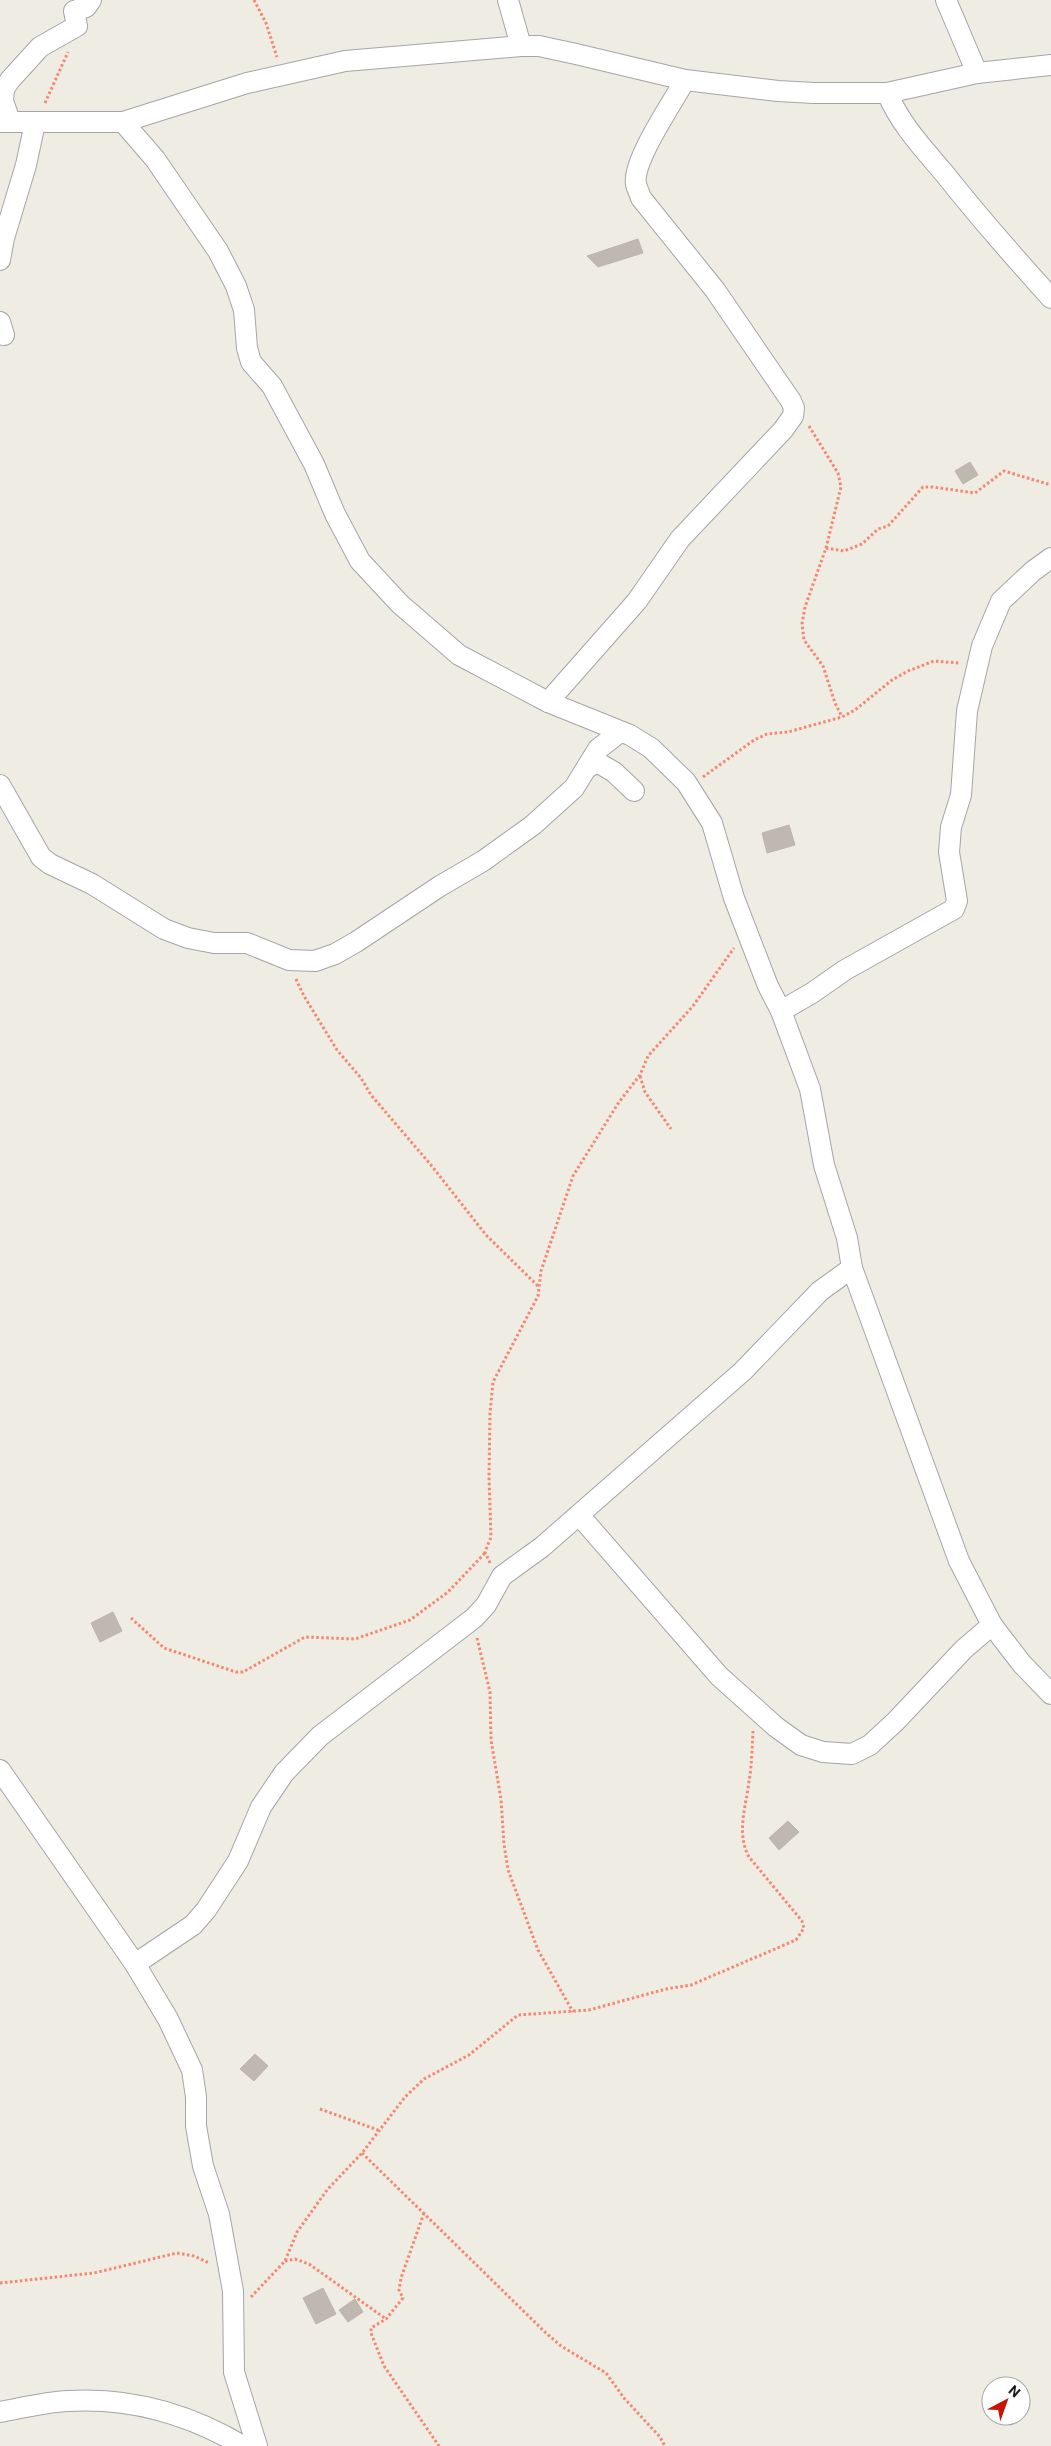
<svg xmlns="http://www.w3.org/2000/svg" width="1051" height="2446" font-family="Roboto,sans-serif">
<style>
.building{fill:#bfb8b1;stroke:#c0b4a7}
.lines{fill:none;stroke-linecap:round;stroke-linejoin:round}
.minor-casing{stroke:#a5a5a5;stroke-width:22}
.path{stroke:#f6876e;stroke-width:3;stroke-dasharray:2.5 2.5;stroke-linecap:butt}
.minor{stroke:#fff;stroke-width:20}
</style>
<rect width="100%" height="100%" fill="#efece4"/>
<g class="building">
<polygon points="638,239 643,253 598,267 587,256"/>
<polygon points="970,462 978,475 963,484 955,471"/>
<polygon points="789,825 795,845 767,853 762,833"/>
<polygon points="113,1612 122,1631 100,1642 91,1623"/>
<polygon points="788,1821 799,1832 779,1850 769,1838"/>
<polygon points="255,2054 268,2066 254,2081 240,2069"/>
<polygon points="323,2288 336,2314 316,2324 303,2298"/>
<polygon points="355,2299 363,2312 348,2322 339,2310"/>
</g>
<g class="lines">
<defs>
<g id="minor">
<polyline points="508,0 521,46"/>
<polyline points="946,0 977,73"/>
<path d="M887 93C901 125 922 147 944 173 978 216 1014 257 1051 298"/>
<polyline points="10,121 3,101 4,89 10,80 40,47 77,26 74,11 86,7 91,0"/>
<polyline points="0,122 123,122 247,83 345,61 521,46 539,46 576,54 685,80 778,91 814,93 887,93 977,73 1051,65"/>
<polyline points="123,122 155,159 218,251 236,286 244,310 247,348 251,362 272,386 287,414 314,464 335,514 360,561 400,604 459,655 548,702 630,735 651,748 686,782 712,823 734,898 768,986 781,1011 810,1089 824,1165 847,1238 852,1268 959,1561 992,1625 1022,1664 1051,1694"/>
<polyline points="0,260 4,238 26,165 35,123"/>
<polyline points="0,322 4,335"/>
<path d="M548 702 637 601 680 539 783 430 793 416 794 408 791 401 715 290 641 198C640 194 637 189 636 184 632 161 673 102 685 80"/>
<polyline points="587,768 597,762 614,772 634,791"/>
<polyline points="0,785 41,857 50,864 92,884 164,929 188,938 214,943 247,943 289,960 315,961 335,954 356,942 440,886 483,861 533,825 574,788 598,749 620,732"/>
<polyline points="781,1011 812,993 845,970 954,909 957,901 949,852 951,827 961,795 967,711 982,646 1001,601 1033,571 1051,558"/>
<polyline points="579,1515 719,1676 776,1727 801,1745 823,1752 852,1754 870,1745 895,1722 964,1649 992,1625"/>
<polyline points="0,1770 135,1964 168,2019 192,2070 196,2097 196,2126 203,2166 219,2214 233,2291 234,2372 257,2446"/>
<polyline points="135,1964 193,1925 206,1910 238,1861 261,1807 284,1773 320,1736 474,1618 486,1605 502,1576 542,1547 743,1371 820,1291 852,1268"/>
<path d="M0 2412C22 2408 45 2402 68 2401 131 2397 189 2414 243 2446"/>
</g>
</defs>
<use href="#minor" class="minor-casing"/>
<g class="path">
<polyline points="254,0 266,23 277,57"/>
<polyline points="45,103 68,52"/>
<polyline points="809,426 838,473 841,487 826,548 805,607 802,624 804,640 823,666 835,703 842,717"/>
<polyline points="826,548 844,551 862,544 878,529 888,526 923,487 933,487 975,493 1004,471 1051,485"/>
<polyline points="703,777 754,740 767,734 788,732 842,717 855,710 892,680 908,671 934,661 959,663"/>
<polyline points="296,979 304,996 337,1050 361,1078 371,1095 431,1165 486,1235 539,1287"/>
<polyline points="640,1076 645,1092 671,1129"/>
<polyline points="490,1563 485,1552 491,1537 489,1477 490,1413 493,1382 538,1296 541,1271 573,1176 619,1102 640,1075 648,1056 693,1006 734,948"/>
<polyline points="131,1618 164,1648 236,1672 243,1672 305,1637 355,1639 410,1620 448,1592 485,1553"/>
<polyline points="477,1638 490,1692 491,1740 501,1799 504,1844 508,1870 538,1950 573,2012"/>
<polyline points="320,2109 378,2130"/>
<polyline points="362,2153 546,2333 561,2346 606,2373 624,2398 660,2437 665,2446"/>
<polyline points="424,2213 401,2278 399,2290 403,2298 386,2319 371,2328 371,2333 384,2366 439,2446"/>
<polyline points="285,2261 295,2259 309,2264 386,2319"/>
<polyline points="0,2283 94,2273 177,2253 194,2256 209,2263"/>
<path d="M251 2297 285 2261 297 2232 327 2190 362 2153 405 2097 424 2079 469 2055 518 2015 589 2010 666 1989 691 1985 796 1940 804 1928 802 1921 749 1857C736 1833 746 1807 749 1781 752 1765 752 1747 753 1731"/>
</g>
<use href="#minor" class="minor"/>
</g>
<g transform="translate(1006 2401) rotate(41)"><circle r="24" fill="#ffffff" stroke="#a5a5a5"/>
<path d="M0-4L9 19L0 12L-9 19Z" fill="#c71406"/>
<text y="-8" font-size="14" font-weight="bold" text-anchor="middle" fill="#1e1e1e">N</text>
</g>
</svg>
